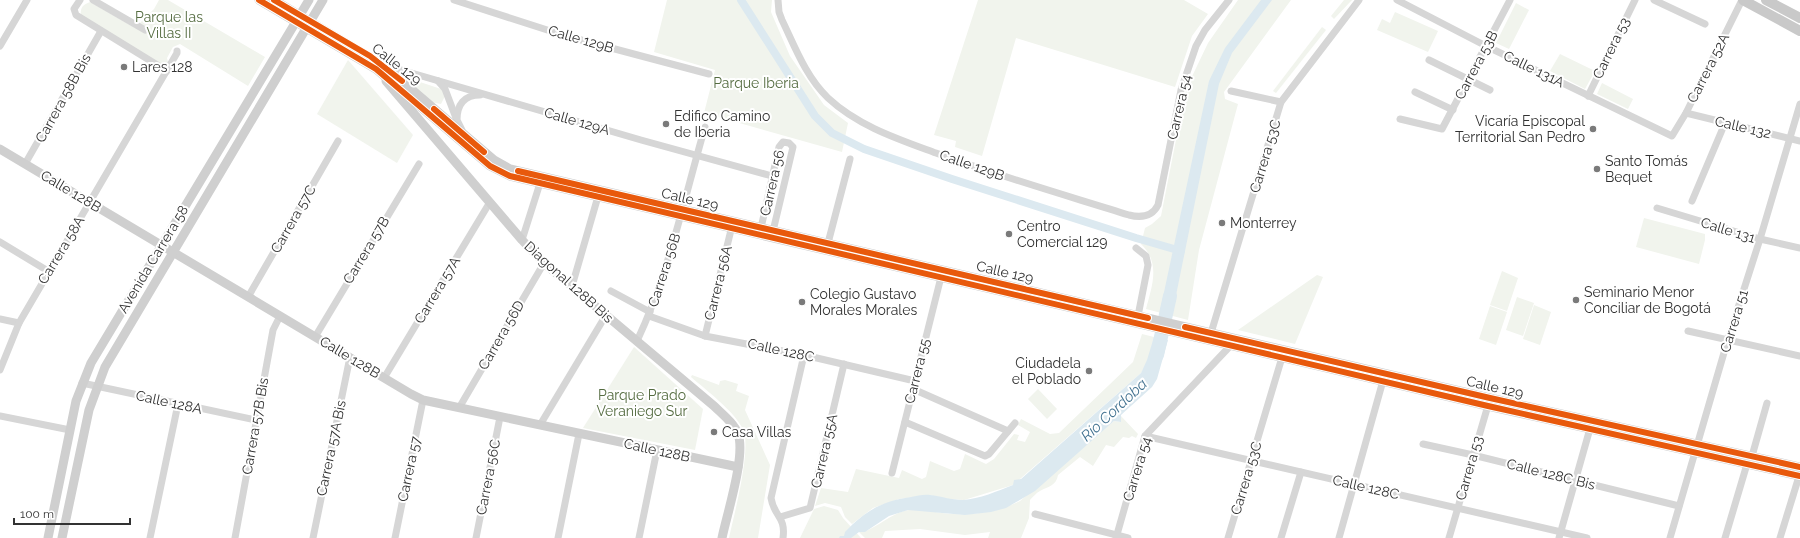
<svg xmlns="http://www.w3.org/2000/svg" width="1800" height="538" font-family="Raleway,sans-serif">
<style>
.green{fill:#f1f4ed}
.water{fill:#dce9f0}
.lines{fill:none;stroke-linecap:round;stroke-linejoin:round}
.canal{stroke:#dce9f0;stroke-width:8}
.river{stroke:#dce9f0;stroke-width:14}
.street{stroke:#d6d6d6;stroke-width:7}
.secondary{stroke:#cfcfcf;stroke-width:9}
.primary{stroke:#c9c9c9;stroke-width:10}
.cycleway-casing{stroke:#fff;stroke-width:8}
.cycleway{stroke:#e8590c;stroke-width:6}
.poi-dot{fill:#7a7a7a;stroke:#fff;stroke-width:1.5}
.labels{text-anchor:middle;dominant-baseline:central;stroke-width:4;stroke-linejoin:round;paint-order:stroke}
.park-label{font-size:14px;fill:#556c41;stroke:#fff}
.street-label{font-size:14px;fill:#323232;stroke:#fff}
.poi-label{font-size:14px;fill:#323232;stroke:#fff;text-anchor:start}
.water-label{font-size:15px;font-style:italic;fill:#437391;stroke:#fff}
</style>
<rect width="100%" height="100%" fill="#fff"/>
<g class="green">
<path d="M159 0H168L265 57 248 86 180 44 173 47 167 58 168 62 165 66 81 17C80 8 82 5 90 2L135 28 154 9Z"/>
<polygon points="667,0 772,0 771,12 790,56 824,105 848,123 842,152 704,113 715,70 654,52"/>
<polygon points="978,0 1184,0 1208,14 1192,36 1175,87 1016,38 982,156 955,147 956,141 934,135"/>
<path d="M1238 0H1291L1224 92 1225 99 1238 104 1199 250 1188 320 1146 309C1152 286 1161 263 1141 244L1145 228 1152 224 1161 216 1186 89 1208 43Z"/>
<polygon points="1344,0 1352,0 1334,19 1331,16"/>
<polygon points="1516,3 1529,10 1509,49 1496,43"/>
<polygon points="1395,12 1438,31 1428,52 1377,30 1382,19 1390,23"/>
<polygon points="1322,27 1326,30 1276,93 1273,91"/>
<polygon points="1560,54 1595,71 1585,89 1550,71"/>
<polygon points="348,60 413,135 397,163 317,114"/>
<polygon points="402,76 441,89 445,92 445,96 441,104 431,102"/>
<polygon points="1602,83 1633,99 1628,109 1597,94"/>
<polygon points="1644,218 1705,234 1705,240 1699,264 1636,247"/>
<polygon points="1502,271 1518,278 1507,311 1490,305"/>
<polygon points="1317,275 1323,277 1295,344 1238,330"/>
<polygon points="1517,297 1534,303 1523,336 1506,330"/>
<polygon points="1534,305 1551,312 1540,345 1523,339"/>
<polygon points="1490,306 1507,312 1496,345 1479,339"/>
<polygon points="1142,334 1154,337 1148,360 1141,373 1013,485 964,500 948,499 929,495 899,499 873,508 852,524 845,517 841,507 825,503 815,506 821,488 848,492 856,469 899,478 902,470 922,479 926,477 930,461 954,471 960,469 965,454 986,464 994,459 1014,434 1019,435 1017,440 1025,442 1030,432 1018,425 1021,419 1050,434 1059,433 1133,362"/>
<polygon points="634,347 703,409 695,450 583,428"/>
<path d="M692 375 719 385 720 381 725 380 738 384 736 391 749 396 745 410 770 465 758 538H729C734 515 752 448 743 429 733 410 707 391 691 377Z"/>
<polygon points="1038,389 1057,409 1047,419 1028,399"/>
<path d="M1121 416 1138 434 1136 438 1132 436 1129 438 1123 437 1114 447 1106 445 1093 466 1080 457 1058 475C1056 486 1049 486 1040 491 1036 493 1033 497 1030 500L1029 518 1021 538H988L990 532 965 535 920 529 885 531 882 538H865L859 532C872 533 891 512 909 510 920 509 932 512 942 513 969 517 996 512 1020 501L1114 421 1121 422Z"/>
<polygon points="824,506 838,510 843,518 861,538 800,538 814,509"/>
</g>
<g class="water">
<polygon points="1261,0 1272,0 1232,53 1219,84 1172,315 1160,311 1209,81 1225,48"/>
<path d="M1154 337 1168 340 1157 379 1152 387 1121 415V422L1114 421 1035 491 1006 508 991 512 965 515 908 510 889 516 865 532H859L851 538H839L840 536H844L845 532C865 511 882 501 911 497 917 496 924 494 930 495 941 496 951 500 963 500 979 499 998 491 1013 485L1014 480 1021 479 1141 373 1147 360Z"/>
</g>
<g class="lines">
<polyline class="canal" points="741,0 815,116 832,133 864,149 952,179 1136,238 1181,251"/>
<polyline class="river" points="1157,355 1170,296"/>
<g class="street">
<polyline points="80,0 74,9 76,15 167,71"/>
<polyline points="93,0 145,30"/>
<polyline points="454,0 566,36 709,74"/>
<path d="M778 0 779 12 782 20C795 47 806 77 828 98 858 126 898 139 936 153 999 176 1065 195 1129 215 1141 218 1152 217 1158 205L1181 90 1196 46 1205 30 1229 0"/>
<polyline points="1397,0 1486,46 1672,136 1686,113 1742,0"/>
<polyline points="1654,0 1705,24"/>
<polyline points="0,46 27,0"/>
<polyline points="1429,60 1490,90"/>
<polyline points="384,65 641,140 772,176"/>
<polyline points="438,81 445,89 456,118"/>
<polyline points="1231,91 1281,102"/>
<polyline points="1415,92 1453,110"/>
<polyline points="1588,96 1635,0"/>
<polyline points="1686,113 1800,141"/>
<polyline points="1400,119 1442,129 1510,0"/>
<path d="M462 130 457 120C457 105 464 95 480 95"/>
<polyline points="25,164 101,31"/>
<polyline points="1692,201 1725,123"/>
<polyline points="1657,208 1760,239 1800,248"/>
<polyline points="761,228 779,147 783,142 789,143 793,147 773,231"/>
<polyline points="522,240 541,180"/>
<polyline points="0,242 48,271"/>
<polyline points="828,243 850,159"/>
<polyline points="1136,248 1146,256 1148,265 1137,321"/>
<polyline points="572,286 599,193"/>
<polyline points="611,291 650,312"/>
<polyline points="248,297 338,141"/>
<polyline points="649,316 705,336 804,355 915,381"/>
<polyline points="0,319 19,323"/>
<polyline points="1688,331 1800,356"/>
<polyline points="1211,333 1281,102 1359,0"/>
<polyline points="705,336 731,230"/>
<polyline points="315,337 419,164"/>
<path d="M637 341C669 273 684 199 705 127"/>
<polyline points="0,370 19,323 177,53 177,51"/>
<polyline points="384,378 490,202"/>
<polyline points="82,383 256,420"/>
<polyline points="913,389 1008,431"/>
<polyline points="459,408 544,263"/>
<polyline points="0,416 70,430"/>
<polyline points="905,422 985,456 989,454 1015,423"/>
<polyline points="540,425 606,315"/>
<polyline points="1145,436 1587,538"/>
<polyline points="1423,444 1473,455 1679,506"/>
<polyline points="1752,456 1767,403"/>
<polyline points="892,473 942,273"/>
<polyline points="1035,514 1128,538"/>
<polyline points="780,517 810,508 844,364"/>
<polyline points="150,538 178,404"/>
<polyline points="235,538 273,330 280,316"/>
<polyline points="313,538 350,357"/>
<polyline points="395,538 423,400"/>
<polyline points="476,538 500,417"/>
<polyline points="558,538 579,434"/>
<polyline points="639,538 657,450"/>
<path d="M783 538C786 516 774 517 771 498L804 355"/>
<polyline points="1116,538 1145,436 1233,343"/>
<polyline points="1228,538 1283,354"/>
<polyline points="1281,538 1301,472"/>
<polyline points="1339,538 1384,377"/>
<polyline points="1449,538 1489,402"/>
<polyline points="1559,538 1591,425"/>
<polyline points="1670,538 1728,339 1760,239 1800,104"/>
<polyline points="1725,538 1747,464"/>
<polyline points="1780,538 1800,473"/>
</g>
<g class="secondary">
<polyline points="259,0 376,69 490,166 510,176 1488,406 1800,476"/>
<polyline points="274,0 383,65 494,160 510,169 1490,398 1800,467"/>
<path d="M386 81 522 240 544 263 714 406C722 414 734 423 738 434 746 455 727 514 722 538"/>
<polyline points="0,149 411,394 423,400 738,467"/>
<polyline points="48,538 76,401 91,363 309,0"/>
<polyline points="62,538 89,410 105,367 323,0"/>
</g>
<g class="primary">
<polyline points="1743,0 1800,31"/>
<polyline points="1766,0 1800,18"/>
</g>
<defs>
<g id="cycleway">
<polyline points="259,0 376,69 490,166 510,176 1488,406 1800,476"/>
<polyline points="274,0 370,56 402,81"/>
<polyline points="434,109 484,152"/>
<polyline points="518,171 1148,318"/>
<polyline points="1185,327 1490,398 1800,467"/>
</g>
</defs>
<use href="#cycleway" class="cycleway-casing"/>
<use href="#cycleway" class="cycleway"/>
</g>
<g class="poi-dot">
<circle cx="124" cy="67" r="4"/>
<circle cx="666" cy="124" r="4"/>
<circle cx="1593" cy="129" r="4"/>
<circle cx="1597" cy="169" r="4"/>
<circle cx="1222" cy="223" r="4"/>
<circle cx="1009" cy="234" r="4"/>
<circle cx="1576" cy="300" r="4"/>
<circle cx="802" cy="302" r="4"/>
<circle cx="1089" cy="371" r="4"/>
<circle cx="714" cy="432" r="4"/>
</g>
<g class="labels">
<g class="park-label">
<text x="169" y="17">Parque las<tspan x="169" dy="16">Villas II</tspan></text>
<text x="756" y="83">Parque Iberia</text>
<text x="642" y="395">Parque Prado<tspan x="642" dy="16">Veraniego Sur</tspan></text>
</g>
<g class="street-label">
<text transform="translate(581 39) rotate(16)">Calle 129B</text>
<text transform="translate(1611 48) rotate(-64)">Carrera 53</text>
<text transform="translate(397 64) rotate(38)">Calle 129</text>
<text transform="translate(1476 65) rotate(-62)">Carrera 53B</text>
<text transform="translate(1708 68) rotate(-63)">Carrera 52A</text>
<text transform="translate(1534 69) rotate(26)">Calle 131A</text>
<text transform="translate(63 98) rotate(-61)">Carrera 58B Bis</text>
<text transform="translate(1179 107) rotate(-77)">Carrera 54</text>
<text transform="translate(577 121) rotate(16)">Calle 129A</text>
<text transform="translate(1743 127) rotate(13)">Calle 132</text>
<text transform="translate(1265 156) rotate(-73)">Carrera 53C</text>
<text transform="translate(972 165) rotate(19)">Calle 129B</text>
<text transform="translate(772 183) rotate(-77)">Carrera 56</text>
<text transform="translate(71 191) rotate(31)">Calle 128B</text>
<text transform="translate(690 199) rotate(13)">Calle 129</text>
<text transform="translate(293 219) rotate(-60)">Carrera 57C</text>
<text transform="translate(1728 230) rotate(17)">Calle 131</text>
<text transform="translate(61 250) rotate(-59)">Carrera 58A</text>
<text transform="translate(366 250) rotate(-59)">Carrera 57B</text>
<text transform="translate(153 259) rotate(-59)">Avenida Carrera 58</text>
<text transform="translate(664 270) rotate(-72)">Carrera 56B</text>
<text transform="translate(1005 272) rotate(13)">Calle 129</text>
<text transform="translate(569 282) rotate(42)">Diagonal 128B Bis</text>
<text transform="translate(718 283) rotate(-76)">Carrera 56A</text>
<text transform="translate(437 290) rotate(-59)">Carrera 57A</text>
<text transform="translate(1734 321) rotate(-73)">Carrera 51</text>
<text transform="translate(501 335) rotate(-60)">Carrera 56D</text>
<text transform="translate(781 350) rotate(12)">Calle 128C</text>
<text transform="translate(350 357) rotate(31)">Calle 128B</text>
<text transform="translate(917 371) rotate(-76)">Carrera 55</text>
<text transform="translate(1495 387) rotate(13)">Calle 129</text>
<text transform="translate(169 402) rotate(12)">Calle 128A</text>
<text transform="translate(255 426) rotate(-80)">Carrera 57B Bis</text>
<text transform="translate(331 448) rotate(-78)">Carrera 57A Bis</text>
<text transform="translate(657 450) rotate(12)">Calle 128B</text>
<text transform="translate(824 451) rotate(-77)">Carrera 55A</text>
<text transform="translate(1469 468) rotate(-74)">Carrera 53</text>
<text transform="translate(409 469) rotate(-78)">Carrera 57</text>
<text transform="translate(1137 469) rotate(-73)">Carrera 54</text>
<text transform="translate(1551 474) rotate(14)">Calle 128C Bis</text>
<text transform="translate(488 477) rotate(-79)">Carrera 56C</text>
<text transform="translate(1246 478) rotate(-73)">Carrera 53C</text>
<text transform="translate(1366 487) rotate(13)">Calle 128C</text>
</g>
<g class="poi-label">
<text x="132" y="67">Lares 128</text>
<text x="674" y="116">Edifico Camino<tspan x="674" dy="16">de Iberia</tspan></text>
<text x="1585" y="121" text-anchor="end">Vicaría Episcopal<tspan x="1585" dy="16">Territorial San Pedro</tspan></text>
<text x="1605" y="161">Santo Tomás<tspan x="1605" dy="16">Bequet</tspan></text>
<text x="1230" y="223">Monterrey</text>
<text x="1017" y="226">Centro<tspan x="1017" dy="16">Comercial 129</tspan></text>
<text x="1584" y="292">Seminario Menor<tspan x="1584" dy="16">Conciliar de Bogotá</tspan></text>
<text x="810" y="294">Colegio Gustavo<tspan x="810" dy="16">Morales Morales</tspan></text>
<text x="1081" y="363" text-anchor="end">Ciudadela<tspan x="1081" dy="16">el Poblado</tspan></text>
<text x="722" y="432">Casa Villas</text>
</g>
<g class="water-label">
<text transform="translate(1114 410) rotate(-43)">Río Cordoba</text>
</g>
</g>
<path d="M14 518v6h116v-6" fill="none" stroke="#323232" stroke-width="2"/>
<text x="20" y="518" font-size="12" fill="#323232" stroke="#ffffff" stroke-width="3" paint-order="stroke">100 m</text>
</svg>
